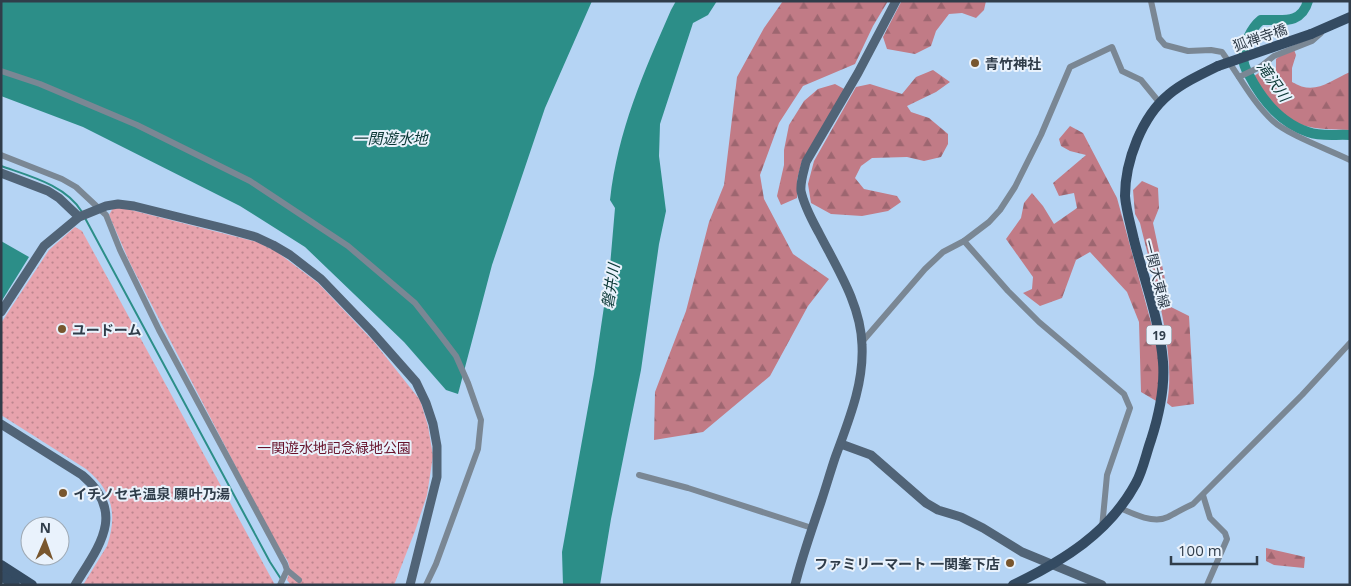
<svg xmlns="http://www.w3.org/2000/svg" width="1351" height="586" font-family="'Open Sans','Noto Sans JP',sans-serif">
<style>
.forest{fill:url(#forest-firs)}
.park{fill:url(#park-dots)}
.water{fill:#2c8e88}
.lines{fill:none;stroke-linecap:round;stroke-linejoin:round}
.stream{stroke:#2c8e88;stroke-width:2}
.river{stroke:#2c8e88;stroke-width:10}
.street{stroke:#7a8794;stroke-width:6}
.secondary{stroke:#516477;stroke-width:9}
.primary{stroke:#344b62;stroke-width:10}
.primary-bridge{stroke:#344b62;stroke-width:10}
.poi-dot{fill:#78562e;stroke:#e9f2fc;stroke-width:2}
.labels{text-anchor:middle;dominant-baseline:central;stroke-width:4;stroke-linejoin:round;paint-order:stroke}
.shield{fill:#e9f2fc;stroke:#68737f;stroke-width:1}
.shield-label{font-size:12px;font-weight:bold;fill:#303d4a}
.street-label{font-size:14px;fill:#303d4a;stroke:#e9f2fc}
.poi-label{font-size:14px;font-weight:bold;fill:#303d4a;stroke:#e9f2fc;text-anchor:start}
.park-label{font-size:14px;fill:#67122b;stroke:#e9f2fc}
.water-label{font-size:15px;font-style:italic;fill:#0a3735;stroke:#e9f2fc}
</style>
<defs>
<pattern id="forest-firs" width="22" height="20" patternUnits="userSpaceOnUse" patternTransform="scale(1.25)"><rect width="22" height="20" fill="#c17b86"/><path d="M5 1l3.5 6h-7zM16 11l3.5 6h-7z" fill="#9d6670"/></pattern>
<pattern id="park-dots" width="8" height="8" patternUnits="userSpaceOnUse" patternTransform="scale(1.25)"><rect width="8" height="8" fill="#e7a3ad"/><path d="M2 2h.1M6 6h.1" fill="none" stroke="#bc868f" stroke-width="1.8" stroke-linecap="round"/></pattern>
</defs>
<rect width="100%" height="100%" fill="#b5d4f4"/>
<g class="forest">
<polygon points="783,1 888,1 873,26 855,64 803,86 779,123 760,175 764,199 793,254 829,279 808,306 770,376 703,432 654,440 655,392 686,311 709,222 724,185 737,77 764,28"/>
<polygon points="904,1 986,1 984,10 976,18 962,13 949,14 936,31 931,46 915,54 887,49 883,37 901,2"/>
<path d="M1293 47 1296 55 1292 68V82C1315 96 1329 81 1350 72V130C1334 129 1317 130 1302 125 1281 118 1266 96 1254 79V76L1260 72 1276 69V59Z"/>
<polygon points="933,70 950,82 936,92 907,106 911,112 929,118 948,134 948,144 941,157 924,161 907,157 872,158 861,166 855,178 864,189 897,196 901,202 888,211 862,216 831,214 811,203 808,184 814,161 856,87 870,84 902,94 916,77"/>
<polygon points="835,84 846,90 802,161 797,180 797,198 781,205 777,196 784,165 784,150 789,125 804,101 818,89"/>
<polygon points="1070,126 1083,133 1117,198 1160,355 1158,402 1141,392 1139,322 1127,292 1090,252 1076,260 1062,298 1040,306 1023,293 1032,289 1033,277 1006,239 1021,218 1024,203 1032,193 1043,206 1054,224 1077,208 1074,193 1059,196 1053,183 1086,155 1070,151 1061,146 1059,139"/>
<path d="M1142 181 1158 188 1159 208 1153 223 1171 307 1189 316 1194 404 1172 407 1167 403C1177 352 1152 274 1140 223L1135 214 1133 190Z"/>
<polygon points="1266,548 1305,557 1304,568 1274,565 1266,561"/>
</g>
<g class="park">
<path d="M119 207 257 242 277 252 318 283 374 342 420 400 428 426 433 456 427 495 415 531 394 585H291L287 580C293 563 287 560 277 546L130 263 109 215 113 208Z"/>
<path d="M75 227 82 231 275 585H83L107 546C118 514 112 490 86 469L1 415V323L49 250Z"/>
</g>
<g class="water">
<polygon points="1,1 592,1 545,108 492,265 458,394 446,390 404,342 305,247 240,206 83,127 1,96"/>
<path d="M676 1H717L708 15 693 23 660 124 659 156 666 211 659 244 641 370 611 519 600 585H563L562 552 594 374 610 266 615 208 610 200C618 130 643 74 671 10Z"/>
<polygon points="1,241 29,257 1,302"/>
</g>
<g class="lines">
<g class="stream">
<path d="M1 166C29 176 66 185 82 212"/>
<polyline points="85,218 270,562 281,579"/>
</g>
<path class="river" d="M1308 1C1301 26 1280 19 1261 20 1251 28 1244 44 1243 57 1243 63 1246 70 1249 75 1262 100 1281 123 1308 132 1322 137 1336 134 1350 135"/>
<g class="street">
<path d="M1151 1 1159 38 1165 45 1188 51 1211 50 1222 52C1238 74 1253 103 1273 121 1288 135 1330 150 1350 160"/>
<polyline points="1,71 40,84 137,125 250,181 348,246 415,303 437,331 456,356 468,383 481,420 478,449 436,564 426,585"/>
<polyline points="1239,77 1260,67 1274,56 1312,41 1321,33"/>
<polyline points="1,155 62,179 76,187 106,215 120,250 159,330 285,564 287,570 299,580"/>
<polyline points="964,241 1008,291 1039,322 1124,394 1130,408 1107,475 1102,528"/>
<polyline points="862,342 925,269 943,252 964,241 989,222 1000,210 1015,187 1041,135 1070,67 1112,47 1122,71 1141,80 1159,102"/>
<polyline points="639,475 688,488 812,528"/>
<polyline points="1203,495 1210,518 1225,533 1227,539 1207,585"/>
<path d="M1120 508C1133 514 1154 524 1168 517 1176 513 1184 508 1193 504L1302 395 1350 343"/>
<polyline points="280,585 287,570"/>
</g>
<g class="secondary">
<polyline points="1,173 48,191 59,198 79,217"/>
<polyline points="1,312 44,246 79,217 106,206 118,204 134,206 223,228 256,237 273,245 290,255 321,279 371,331 416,382 426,403 433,424 437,446 437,477 410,585"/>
<path d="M1 424 82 475C127 513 99 546 75 585"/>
<polyline points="841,444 871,455 926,503 938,510 961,517 983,528 1022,552 1102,585"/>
<path d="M795 585C802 557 812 529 821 502 826 487 830 473 835 458 848 422 864 385 862 345 861 305 837 268 819 233 812 220 804 206 801 191 800 182 804 171 806 162L858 73 896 1"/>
</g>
<g class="primary">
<polyline points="1311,34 1350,17"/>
<polyline points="1,565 32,585"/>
<polyline points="1,576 15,585"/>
<path d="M1013 585C1063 561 1109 533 1136 483 1143 470 1146 454 1151 440 1159 415 1165 388 1163 362 1160 322 1144 279 1134 240 1131 226 1126 210 1125 196 1125 178 1130 157 1137 140 1155 97 1177 86 1218 66"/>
</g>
<polyline class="primary-bridge" points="1218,66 1311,34"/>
</g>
<g class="poi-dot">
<circle cx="975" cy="63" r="5"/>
<circle cx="62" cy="329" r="5"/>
<circle cx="63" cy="493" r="5"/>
<circle cx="1010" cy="563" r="5"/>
</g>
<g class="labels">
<rect class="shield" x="1146.5" y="325.5" width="25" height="19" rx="4"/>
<g class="shield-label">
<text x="1159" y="335">19</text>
</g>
<g class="street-label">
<text transform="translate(1260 37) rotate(-19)">狐禅寺橋</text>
<text transform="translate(1157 274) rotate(76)">一関大東線</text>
</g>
<g class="poi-label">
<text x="985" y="63">青竹神社</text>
<text x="72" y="329">ユードーム</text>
<text x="73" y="493">イチノセキ温泉 願叶乃湯</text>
<text x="1000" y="563" text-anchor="end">ファミリーマート 一関峯下店</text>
</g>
<g class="park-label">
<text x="334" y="447">一関遊水地記念緑地公園</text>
</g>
<g class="water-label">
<text transform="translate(1274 81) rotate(55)">滝沢川</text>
<text x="390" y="138">一関遊水地</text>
<text transform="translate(610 286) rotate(-81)">磐井川</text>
</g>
</g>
<rect width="1351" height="586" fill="none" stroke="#303d4a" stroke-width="5"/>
<g transform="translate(45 541) rotate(2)"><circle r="24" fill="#e9f2fc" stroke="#9faab5"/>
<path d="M0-4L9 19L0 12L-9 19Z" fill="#78562e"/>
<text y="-8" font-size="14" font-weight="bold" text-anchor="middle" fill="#303d4a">N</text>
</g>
<path d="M1171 556v8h86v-8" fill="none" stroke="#303d4a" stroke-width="2.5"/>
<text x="1178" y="556" font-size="15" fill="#303d4a" stroke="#e9f2fc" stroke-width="4" paint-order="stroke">100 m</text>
</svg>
